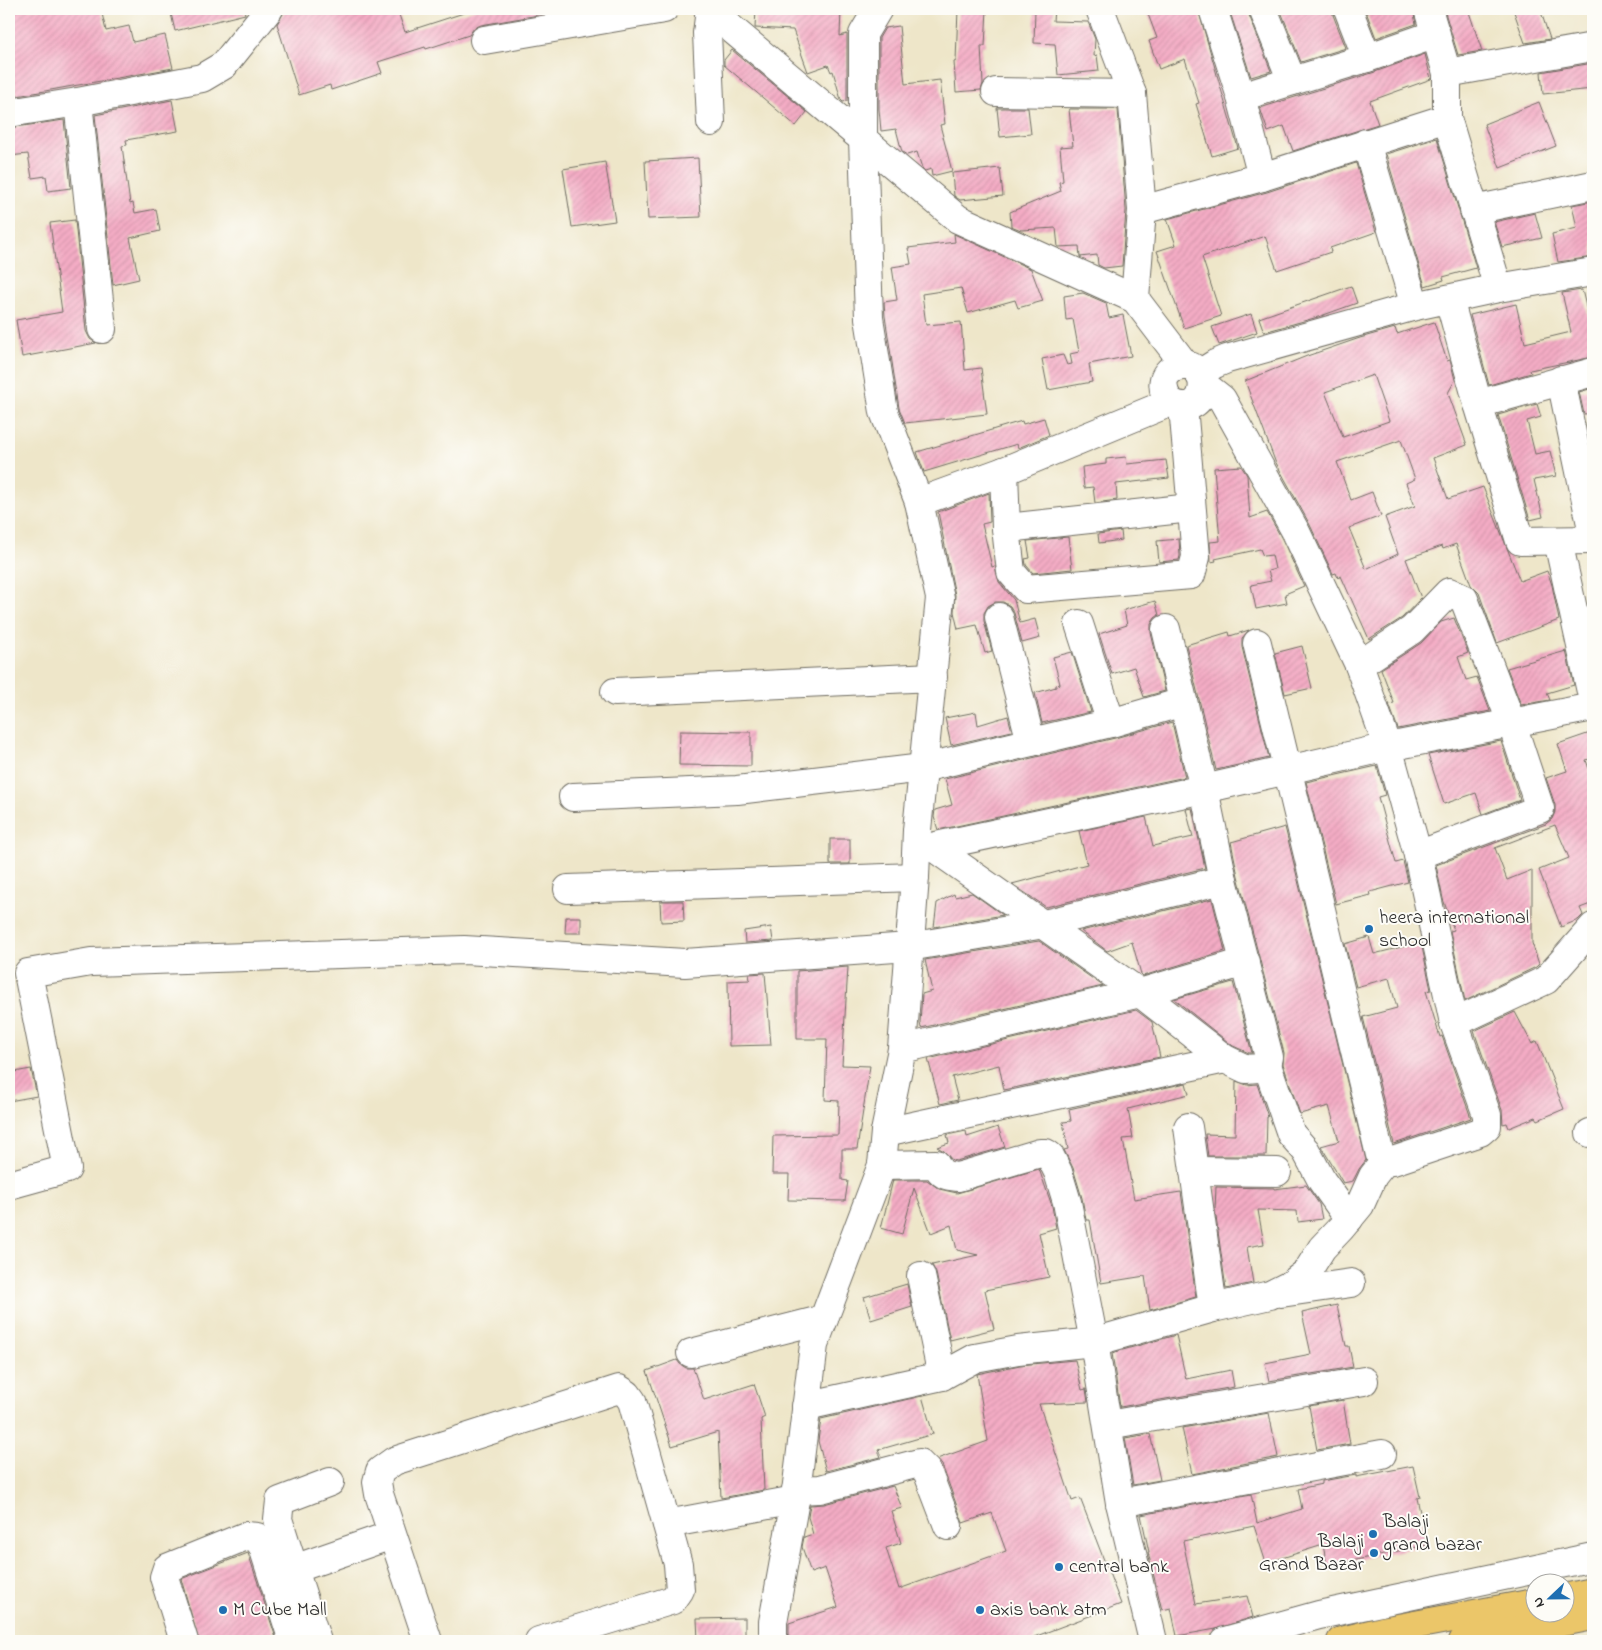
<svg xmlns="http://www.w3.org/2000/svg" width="1602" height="1650" font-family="'Indie Flower',sans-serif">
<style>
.building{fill:url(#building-hatch);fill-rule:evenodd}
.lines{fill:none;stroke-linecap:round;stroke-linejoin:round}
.minor-casing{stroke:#6f6c62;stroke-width:30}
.major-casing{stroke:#6f6c62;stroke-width:30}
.highway-casing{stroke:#6f6c62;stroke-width:30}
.minor{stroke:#fff;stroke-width:28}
.major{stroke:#ebc669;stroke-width:28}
.highway{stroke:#ebc669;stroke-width:28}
.poi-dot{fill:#1f6fb2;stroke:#fdfcf7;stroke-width:2}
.labels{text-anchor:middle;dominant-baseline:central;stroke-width:4;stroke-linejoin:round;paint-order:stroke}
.poi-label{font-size:20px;fill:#2b2b2b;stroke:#fdfcf7;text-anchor:start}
</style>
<defs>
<pattern id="building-hatch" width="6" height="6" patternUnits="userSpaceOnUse" patternTransform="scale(1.25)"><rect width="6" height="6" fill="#f4acc5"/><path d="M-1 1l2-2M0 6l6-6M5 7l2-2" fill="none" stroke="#d194a9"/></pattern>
</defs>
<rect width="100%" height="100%" fill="#fdfcf7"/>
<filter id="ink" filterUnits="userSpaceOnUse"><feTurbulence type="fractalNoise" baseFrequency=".02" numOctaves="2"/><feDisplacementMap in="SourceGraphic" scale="10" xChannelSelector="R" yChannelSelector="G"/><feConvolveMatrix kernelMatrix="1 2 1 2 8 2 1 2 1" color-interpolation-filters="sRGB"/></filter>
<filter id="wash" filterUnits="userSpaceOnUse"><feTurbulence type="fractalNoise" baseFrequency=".0096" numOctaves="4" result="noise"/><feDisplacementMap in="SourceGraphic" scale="20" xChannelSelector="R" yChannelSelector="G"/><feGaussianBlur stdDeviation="1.12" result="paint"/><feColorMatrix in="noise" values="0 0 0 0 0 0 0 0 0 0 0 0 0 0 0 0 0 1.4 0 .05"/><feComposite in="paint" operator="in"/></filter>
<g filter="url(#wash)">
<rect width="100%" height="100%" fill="#eee6c9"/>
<g id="blocks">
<g class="building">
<polygon points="9,9 101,9 106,31 129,26 133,42 165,35 173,68 17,96 9,53"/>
<polygon points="170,9 244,9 245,14 175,31"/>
<polygon points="294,9 397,9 405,32 476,9 544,9 544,12 533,16 481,25 474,28 469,35 426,49 425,47 378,62 382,73 331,90 330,85 299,95 277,24 284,12"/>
<polygon points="756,9 841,9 840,36 847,34 847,101 843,102 841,100 833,71 831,72 828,65 808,72 793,30 755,28"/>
<polygon points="958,9 987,9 985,46 981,46 983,84 981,90 956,92 954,62 956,61"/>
<polygon points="1035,9 1054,9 1053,21 1088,22 1095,39 1094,56 1097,55 1099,71 1058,75 1055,44 1034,43"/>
<polygon points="1146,9 1198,9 1238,148 1212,156 1196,104 1199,103 1185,59 1159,69 1149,41 1157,38"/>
<polygon points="1229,9 1248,9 1249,15 1271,71 1251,77"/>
<polygon points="1280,9 1333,9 1333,15 1346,48 1301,62"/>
<polygon points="1365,9 1413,9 1416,24 1376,38"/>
<polygon points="1444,9 1468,9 1482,51 1458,55"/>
<polygon points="1513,9 1540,9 1550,39 1525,43"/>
<polygon points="899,26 905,84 940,80 945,124 940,125 952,171 932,176 931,169 925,171 922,168 917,152 907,155 902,152 896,129 881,131 879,109 879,38 885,28"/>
<polygon points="732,50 807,112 796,126 724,65 724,60"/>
<polygon points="1425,54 1431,79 1370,101 1378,124 1293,151 1284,126 1268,132 1260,108 1372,73"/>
<polygon points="1593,63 1593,89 1543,94 1541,72"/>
<polygon points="172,100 178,131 126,140 127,145 122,146 130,204 133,203 135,213 156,209 160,231 130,238 139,279 113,285 95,115"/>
<polygon points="1539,102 1556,146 1500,168 1484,124"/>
<polygon points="997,108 1028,108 1031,134 1000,137"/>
<polygon points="1069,109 1118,109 1126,210 1122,266 1104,268 1098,265 1097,255 1080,257 1079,246 1058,247 1056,228 1021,230 1011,226 1010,212 1061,191 1059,182 1063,181 1060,147 1073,146"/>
<polygon points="64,120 71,188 48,191 46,176 32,178 28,154 9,156 9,128"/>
<polygon points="1437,138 1476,268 1443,277 1444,280 1425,286 1386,154"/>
<polygon points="698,158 701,217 648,219 645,161"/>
<polygon points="605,162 615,221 572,227 563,169"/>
<polygon points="1356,163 1376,232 1330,248 1331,252 1277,270 1265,236 1202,257 1221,316 1184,328 1157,251 1176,245 1167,219 1267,192"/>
<polygon points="1000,168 1003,196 960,200 954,196 952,173"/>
<polygon points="1593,201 1593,257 1558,262 1552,234 1577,228 1572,205"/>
<polygon points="1535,213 1542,238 1502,247 1494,222"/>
<polygon points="75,220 86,331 90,339 96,343 22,357 16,320 62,312 50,223"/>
<polygon points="954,234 1031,269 1043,301 1018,308 1015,300 968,313 961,288 922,294 926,325 961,322 965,370 981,368 987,414 905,423 899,408 885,316 884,302 897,300 892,267 911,264 908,248 955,242"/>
<polygon points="1351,286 1357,303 1318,317 1264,332 1259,318"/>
<polygon points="1582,290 1593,335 1593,357 1530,370 1531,373 1489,385 1470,315 1516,304 1525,343 1571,332 1562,293"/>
<polygon points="1083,293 1106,303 1109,318 1123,315 1131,356 1089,364 1092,382 1048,390 1042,359 1063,355 1067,365 1072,364 1070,354 1079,352 1073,319 1066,320 1064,296"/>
<polygon points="1251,314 1257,332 1219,345 1212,327"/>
<path d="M1434 322 1447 361 1450 360 1455 380 1448 393 1467 445 1433 458 1448 499 1483 487 1520 581 1547 571 1552 585 1559 620 1497 643 1479 593 1471 585 1456 544 1443 549 1442 546 1406 559 1421 598 1402 618 1369 639 1341 576 1338 578 1336 573 1333 574 1310 525 1275 461 1245 381 1307 356 1360 338 1395 328 1397 334ZM1373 375 1389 421 1343 437 1325 392ZM1401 440 1415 479 1406 483 1415 506 1385 517 1398 554 1366 569 1349 528 1381 516 1372 492 1351 500 1337 462Z"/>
<polygon points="1593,388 1593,413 1584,414 1579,392"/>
<polygon points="1537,404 1541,417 1527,421 1535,454 1550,451 1556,476 1534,480 1543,517 1530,520 1498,415"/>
<polygon points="1044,418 1049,435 1018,448 1017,444 924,472 919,458 917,452 1022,421 1023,424"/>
<polygon points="1126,457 1127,464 1166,460 1169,478 1116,484 1117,500 1095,503 1093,487 1084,488 1082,467 1106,464 1106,459"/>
<polygon points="1241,466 1247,475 1250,518 1267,512 1282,539 1304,586 1285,594 1287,603 1256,609 1251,585 1271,581 1268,571 1275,569 1272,555 1263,556 1260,549 1215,559 1216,561 1211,562 1210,542 1220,541 1214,468"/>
<polygon points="989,493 990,522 982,524 992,567 995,566 999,582 1014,600 1020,623 1035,619 1040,638 1022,643 1014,613 1010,606 1003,602 995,602 988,606 984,613 984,621 992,651 985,653 977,625 958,629 954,612 955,595 938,512"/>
<polygon points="1121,531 1122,540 1099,543 1098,534"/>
<polygon points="1068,537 1072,569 1033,573 1026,565 1025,559 1030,558 1027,541"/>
<polygon points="1179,539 1180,556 1179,560 1159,562 1157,541"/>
<polygon points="1155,601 1159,615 1155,618 1151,624 1151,633 1165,691 1144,697 1134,667 1112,674 1099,634 1127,625 1124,610"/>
<polygon points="1454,618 1468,653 1458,657 1466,680 1477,677 1490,711 1398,729 1389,704 1394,703 1381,669 1421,643 1441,622"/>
<polygon points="1249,630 1242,638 1242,647 1269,758 1216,770 1186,645 1229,632 1230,636"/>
<polygon points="1302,646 1312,688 1285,694 1275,653"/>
<polygon points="1566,651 1574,685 1547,693 1550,700 1521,705 1507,668"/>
<polygon points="1072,652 1091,712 1042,723 1035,693 1056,687 1056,685 1060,684 1053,657"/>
<polygon points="976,712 978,725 1008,716 1012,731 951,745 945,718"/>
<polygon points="1172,722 1185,777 938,830 934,817 935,810 952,805 945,779 1115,738"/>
<polygon points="680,731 751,732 751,766 679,765"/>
<polygon points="1593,732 1593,758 1586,760 1593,781 1593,903 1580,908 1583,915 1578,920 1561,927 1539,870 1569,858 1555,825 1495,848 1507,880 1532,870 1532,943 1539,964 1536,967 1465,1001 1450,931 1454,930 1443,899 1436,865 1546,824 1552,819 1555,812 1555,805 1546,778 1567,771 1558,744"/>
<polygon points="1501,741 1520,800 1483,814 1476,793 1444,804 1428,755"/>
<polygon points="1377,766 1385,795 1378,797 1396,863 1403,861 1408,882 1370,892 1371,895 1336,904 1306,782"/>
<polygon points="1192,808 1205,868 1046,907 1012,884 1087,864 1079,831 1146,817 1153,846 1193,837 1186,809"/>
<polygon points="1285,827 1366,1160 1359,1169 1353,1181 1343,1183 1321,1146 1339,1141 1329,1106 1300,1114 1283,1064 1284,1053 1238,876 1231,842"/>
<rect x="830" y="839" width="20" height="25"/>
<polygon points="972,893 1003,915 934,927 937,903 954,894 955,897"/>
<polygon points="1212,899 1225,951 1143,976 1141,974 1132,942 1107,951 1081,931"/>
<polygon points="660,901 683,901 684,921 661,922"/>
<polygon points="566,917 581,917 581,933 565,933"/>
<polygon points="771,927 773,941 745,943 744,931"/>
<polygon points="1369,937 1374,954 1421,942 1431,990 1426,991 1440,1037 1442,1036 1471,1118 1394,1144 1363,1017 1397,1008 1389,978 1356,987 1345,944"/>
<polygon points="1039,941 1103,986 921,1028 920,1023 922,994 932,991 925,960"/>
<polygon points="848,967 842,1065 870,1066 857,1149 842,1149 842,1180 848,1181 845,1201 788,1200 789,1174 772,1174 773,1136 838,1135 839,1101 825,1100 827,1039 797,1039 797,971"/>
<polygon points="765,973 771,1045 729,1046 728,981 750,980 749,974"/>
<polygon points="1233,982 1252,1053 1249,1053 1233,1046 1174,999"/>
<polygon points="1136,1010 1152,1022 1160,1057 1004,1090 999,1065 952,1077 958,1100 940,1104 928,1059"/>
<polygon points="1515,1012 1532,1044 1537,1041 1564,1109 1538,1120 1536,1117 1509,1128 1507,1123 1503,1124 1502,1110 1474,1031"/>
<polygon points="31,1069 37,1096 9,1101 9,1073"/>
<polygon points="1236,1081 1247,1085 1257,1084 1268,1117 1267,1117 1266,1156 1208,1156 1205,1134 1235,1135"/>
<polygon points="1186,1083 1189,1094 1128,1109 1133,1138 1123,1139 1134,1199 1181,1192 1196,1297 1150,1310 1145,1276 1101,1283 1090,1220 1086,1220 1082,1198 1073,1168 1064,1150 1068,1149 1063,1122 1071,1121 1069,1109"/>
<polygon points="998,1127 1005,1147 956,1161 952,1160 944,1151 937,1147 949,1143 947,1135 966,1131 967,1137"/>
<polygon points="1039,1169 1052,1206 1056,1228 1039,1233 1049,1277 985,1290 994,1329 950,1340 936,1273 932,1265 978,1255 957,1250 951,1225 931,1233 914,1188 902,1234 881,1228 893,1180 927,1180 939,1189 957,1193"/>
<polygon points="1306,1185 1319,1204 1322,1219 1298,1222 1297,1211 1258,1210 1264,1244 1247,1247 1253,1283 1226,1289 1215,1210 1216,1187 1274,1188 1274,1189"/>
<polygon points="907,1284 912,1307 871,1320 864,1297"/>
<polygon points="1337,1305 1346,1346 1349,1346 1353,1367 1269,1381 1265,1363 1311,1354 1302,1313"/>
<polygon points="1176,1335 1186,1379 1231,1370 1234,1387 1120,1407 1112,1353"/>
<polygon points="677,1360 680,1364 686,1368 693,1368 704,1400 754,1384 765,1417 761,1419 764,1490 721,1498 718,1432 672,1446 647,1371"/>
<polygon points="1075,1360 1082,1390 1086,1389 1088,1402 1039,1404 1072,1501 1080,1498 1121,1604 1034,1637 1035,1641 789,1641 789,1623 838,1607 825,1568 811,1573 802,1547 804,1537 813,1534 808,1517 810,1505 824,1504 893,1486 902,1508 891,1511 901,1543 886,1548 899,1589 1006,1551 992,1513 963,1523 942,1465 937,1459 988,1441 977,1374 1020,1365"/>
<polygon points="922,1396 933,1434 878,1450 881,1457 826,1471 818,1441 821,1419"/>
<polygon points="1343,1400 1350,1444 1317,1450 1309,1406"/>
<polygon points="1269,1413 1278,1457 1192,1474 1182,1428"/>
<polygon points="1150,1434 1160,1480 1133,1485 1125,1438"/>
<polygon points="1413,1466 1420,1497 1417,1498 1427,1545 1327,1566 1323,1545 1266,1563 1254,1526 1183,1541 1196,1604 1247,1596 1253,1617 1216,1629 1177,1636 1171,1608 1162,1610 1148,1552 1149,1552 1141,1515 1251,1494 1257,1523 1302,1509 1298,1489 1322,1484 1322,1481 1356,1475 1356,1477"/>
<polygon points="248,1553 277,1641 199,1641 181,1579"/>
<polygon points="745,1618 745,1641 698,1641 697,1619"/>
</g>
</g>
</g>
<g filter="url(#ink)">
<use href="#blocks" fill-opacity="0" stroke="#6f6c62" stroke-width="1"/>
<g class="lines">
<defs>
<g id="minor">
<polyline points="708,9 958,219 1135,299 1186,366"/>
<polyline points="1100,9 1132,94 1142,210 1135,299"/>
<polyline points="1213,9 1241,97 1262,177"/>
<polyline points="1263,9 1292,81"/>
<polyline points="1348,9 1367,58"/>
<polyline points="1428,9 1447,73 1447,118 1498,288"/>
<polyline points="710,10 707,33 711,122"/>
<polyline points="484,40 664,9"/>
<polyline points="1447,73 1593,47"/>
<polyline points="996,92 1132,94"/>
<polyline points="1241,97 1367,58 1436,34"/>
<polyline points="78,102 102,329"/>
<polyline points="9,113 78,102 202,78 224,65 269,9"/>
<polyline points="1366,143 1415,306"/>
<polyline points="1142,210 1262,177 1447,118"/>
<polyline points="1474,210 1593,185"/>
<polyline points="1449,299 1478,404 1520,541 1593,540"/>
<polyline points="1199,374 1215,364 1227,359 1415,306 1498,288 1593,272"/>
<polyline points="1561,380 1593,534"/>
<polyline points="1478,404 1593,372"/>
<polyline points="1004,471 1006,528 1011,572 1026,589 1191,575 1196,557 1183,406"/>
<path d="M919 502 1004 471 1171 402C1210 423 1214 356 1177 367 1160 372 1160 391 1171 402"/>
<polyline points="1006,528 1191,508"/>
<polyline points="1558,541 1593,701"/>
<polyline points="999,617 1031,742"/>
<polyline points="1079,624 1111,723"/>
<polyline points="1257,643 1380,1155 1385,1161"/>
<polyline points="1359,665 1412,630 1449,592 1464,599 1512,724 1540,809 1418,855"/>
<polyline points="615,692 933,677"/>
<polyline points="573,797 737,790 923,768 1111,723 1183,702"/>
<polyline points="933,847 1140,993 1225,1059 1246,1069 1258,1068 1267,1065 1269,1057 1223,880 1204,789 1166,629"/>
<polyline points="922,849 1204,789 1388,747 1593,707"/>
<polyline points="568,889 915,877"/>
<polyline points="1454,1023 1546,980 1593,927"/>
<polyline points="902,1049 1140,993 1245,962"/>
<polyline points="1267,1065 1291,1134 1306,1151 1322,1181 1349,1219"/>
<polyline points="1188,1127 1213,1308"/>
<polyline points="885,1132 1225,1059"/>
<polyline points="1590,1133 1593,1132"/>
<path d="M882 1165 936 1164C941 1175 946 1176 958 1177L1040 1153H1046L1050 1156 1058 1172 1067 1202 1094 1342 1120 1503 1153 1641"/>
<polyline points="1194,1171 1277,1172"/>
<polyline points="9,1185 67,1169 28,973 91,962 464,950 685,963 909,947 1044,924 1223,880"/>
<polyline points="921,1276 942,1376"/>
<polyline points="1281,1293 1351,1283"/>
<polyline points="691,1353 824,1319"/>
<polyline points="806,1406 942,1376 975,1358 1018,1350 1094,1342 1213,1308 1270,1295 1290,1285 1307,1272 1322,1248 1341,1228 1360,1205 1373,1176 1385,1161 1393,1161 1480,1132 1487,1126 1487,1115 1454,1023 1418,855 1388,747 1359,665 1296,532 1222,399 1203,384"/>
<polyline points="1108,1425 1364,1381"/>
<polyline points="796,1490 820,1489 919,1463 927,1471 948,1526"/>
<polyline points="1120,1503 1382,1454"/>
<polyline points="667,1524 795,1500"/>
<polyline points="294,1569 383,1538"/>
<polyline points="184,1641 164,1577 167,1568 246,1536 257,1537 263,1547 293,1641"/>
<polyline points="317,1641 278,1519 280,1501 330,1482"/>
<polyline points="428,1641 379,1494 377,1482 380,1471 394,1461 619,1389 627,1394 632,1401 678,1564 680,1590 673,1600 539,1641"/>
<polyline points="773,1641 773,1622 795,1500 814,1345 882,1165 885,1132 902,1049 915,877 917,830 940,598 919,502 884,412 869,318 863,139 863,34 878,9"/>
<polyline points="1225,1641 1319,1615 1593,1557"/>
</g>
<g id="major">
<polyline points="1564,1598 1593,1592"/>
<polyline points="1341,1641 1382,1631 1534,1603"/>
</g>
<polyline id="highway" points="1463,1641 1593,1616"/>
</defs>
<use href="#minor" class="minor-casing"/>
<use href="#major" class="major-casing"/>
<use href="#highway" class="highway-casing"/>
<use href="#minor" class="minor"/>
<use href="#major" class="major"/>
<use href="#highway" class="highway"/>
</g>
</g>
<g class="poi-dot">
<circle cx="1369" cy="929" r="5"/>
<circle cx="1373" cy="1534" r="5"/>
<circle cx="1374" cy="1553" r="5"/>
<circle cx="1059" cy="1567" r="5"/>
<circle cx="223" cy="1610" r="5"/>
<circle cx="980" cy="1610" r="5"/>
</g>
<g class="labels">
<g class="poi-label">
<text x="1379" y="918">heera international<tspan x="1379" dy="23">school</tspan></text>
<text x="1383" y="1522">Balaji<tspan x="1383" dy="23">grand bazar</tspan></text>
<text x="1364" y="1542" text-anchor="end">Balaji<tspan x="1364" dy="23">Grand Bazar</tspan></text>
<text x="1069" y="1567">central bank</text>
<text x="233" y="1610">M Cube Mall</text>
<text x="990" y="1610">axis bank atm</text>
</g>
</g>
<rect width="1602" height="1650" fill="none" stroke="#fdfcf7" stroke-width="30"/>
<g transform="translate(1550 1598) rotate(248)"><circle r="24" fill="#fdfcf7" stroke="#a9a8a5"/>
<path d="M0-4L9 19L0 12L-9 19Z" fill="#1f6fb2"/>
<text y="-8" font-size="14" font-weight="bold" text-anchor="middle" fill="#2b2b2b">N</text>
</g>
</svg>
